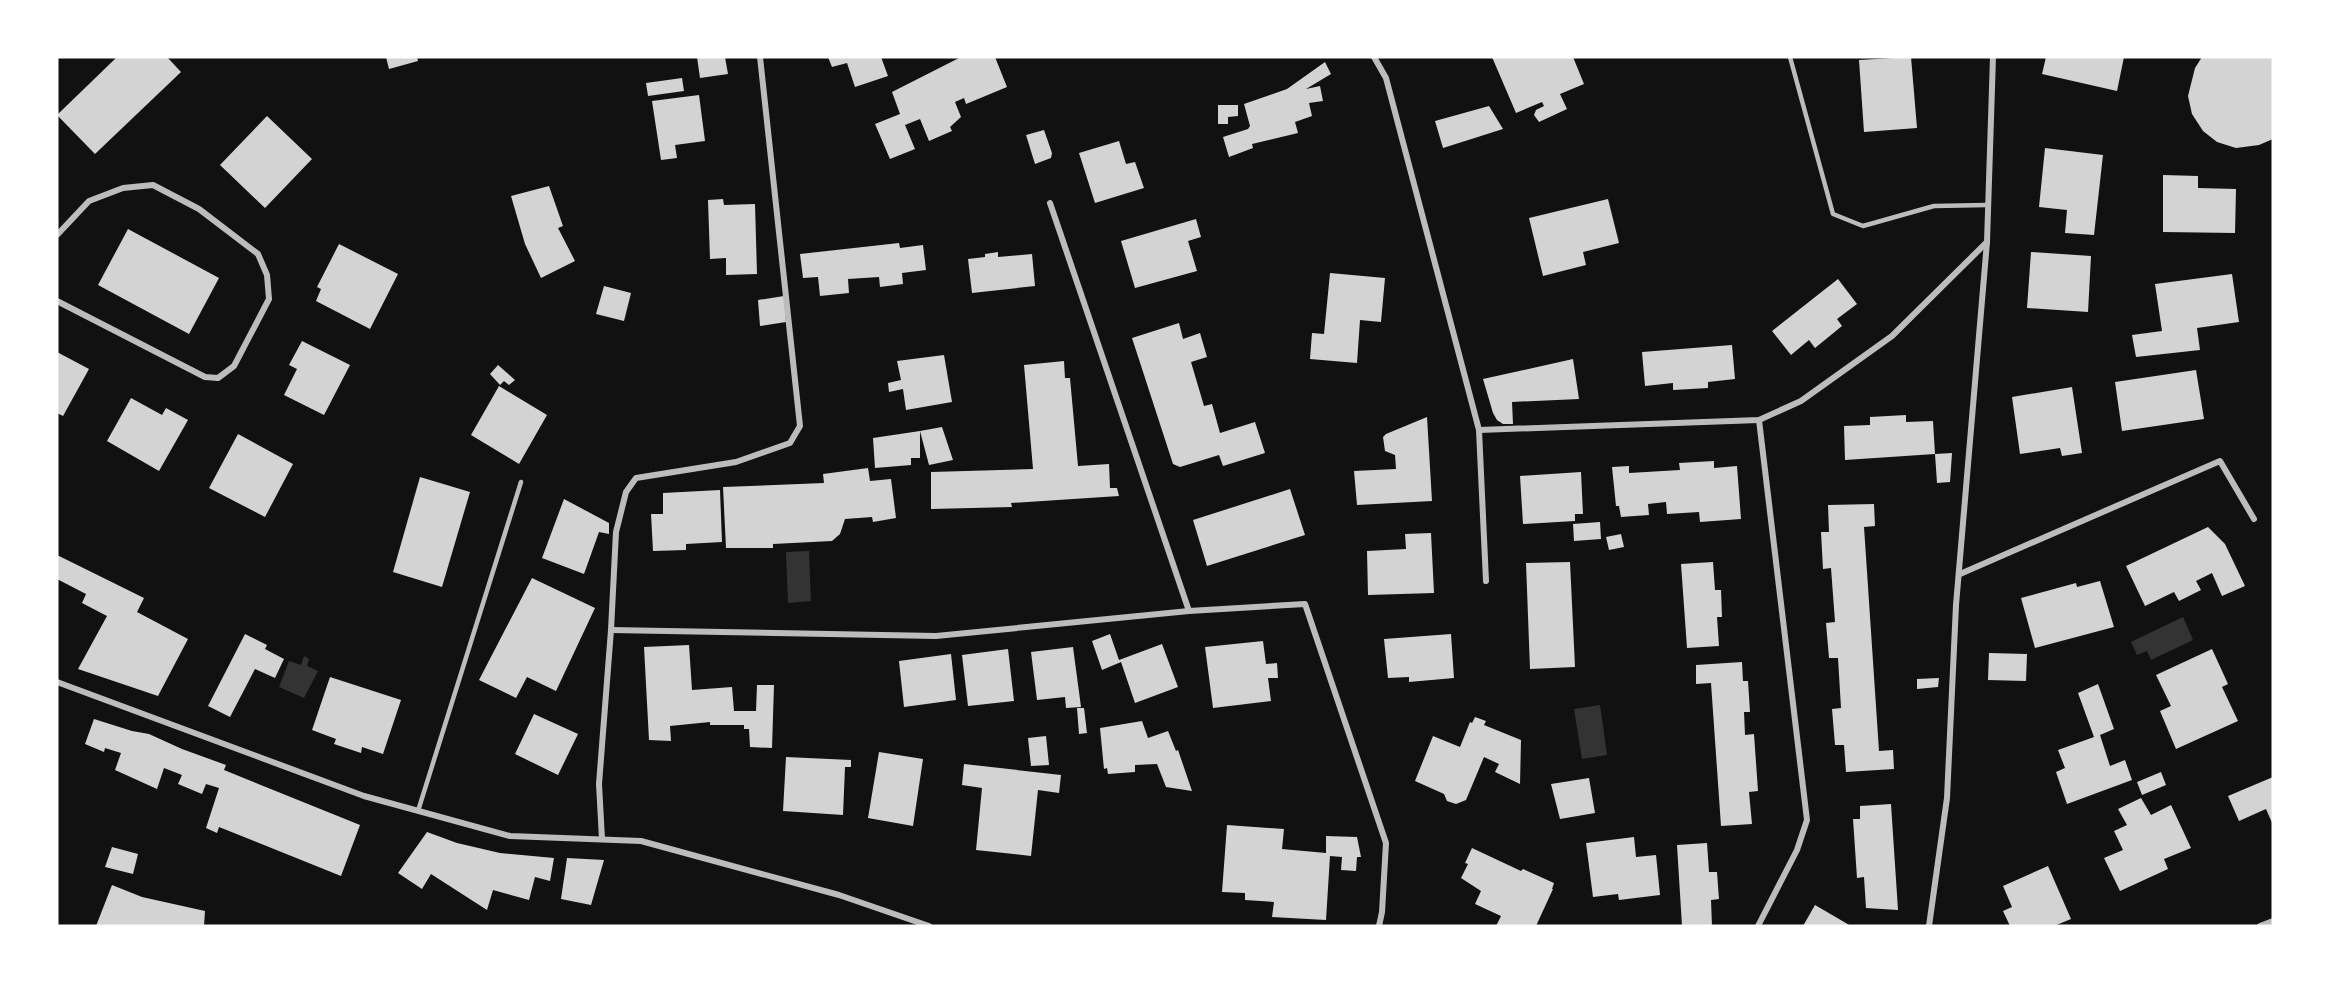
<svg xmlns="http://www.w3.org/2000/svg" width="2330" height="983" font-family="Mulish,sans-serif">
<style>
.water{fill:#333}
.building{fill:#d3d3d3}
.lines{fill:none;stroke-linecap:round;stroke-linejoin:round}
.service{stroke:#bcbcbc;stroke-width:4.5}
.minor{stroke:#bcbcbc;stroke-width:6}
</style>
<rect width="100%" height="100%" fill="#111"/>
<g class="water">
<polygon points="809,551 811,601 788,603 786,552"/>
<polygon points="2183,617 2193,640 2151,660 2147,651 2137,655 2131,642"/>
<polygon points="304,656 309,659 307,666 318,671 304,698 279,687 289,661 301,665"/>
<polygon points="1600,705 1607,755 1582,759 1574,709"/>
</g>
<g class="building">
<polygon points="117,57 167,57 181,72 95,154 57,115"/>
<polygon points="386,57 417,57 418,61 389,69"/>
<polygon points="697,57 725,57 728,74 700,78"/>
<polygon points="828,57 881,57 888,76 855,87 847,63 832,67"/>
<polygon points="961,57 995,57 1007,87 966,104 964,98 955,102 961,117 950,127 952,131 929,141 920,119 905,125 915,149 890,159 875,124 900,114 892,92"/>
<polygon points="1492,57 1573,57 1584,84 1560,94 1567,109 1539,122 1534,115 1536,110 1544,106 1542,102 1516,113"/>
<polygon points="1911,57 1917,128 1864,132 1859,60"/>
<polygon points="2046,57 2124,57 2117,91 2042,74"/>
<polygon points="2202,57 2273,57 2273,139 2259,145 2236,148 2217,142 2203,131 2192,114 2188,96 2195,68"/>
<polygon points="1325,62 1331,74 1306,89 1320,86 1323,101 1309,103 1312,116 1295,122 1298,133 1252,144 1253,148 1229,157 1223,137 1248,129 1250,126 1244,104 1287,89"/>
<polygon points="682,78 684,91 648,96 646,83"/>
<polygon points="699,95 705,141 675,145 677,158 661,160 652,101"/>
<polygon points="1218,105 1238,105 1238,116 1228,117 1228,124 1218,124"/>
<polygon points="1489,106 1503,129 1443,148 1435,121"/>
<polygon points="267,116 312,159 265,208 220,165"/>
<polygon points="1044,130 1052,153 1051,158 1035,164 1026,135"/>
<polygon points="1119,141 1126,164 1135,162 1144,188 1095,203 1079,153"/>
<polygon points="2045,148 2103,155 2094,235 2065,233 2067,210 2039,207"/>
<polygon points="2163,175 2198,176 2198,188 2236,189 2235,233 2163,232"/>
<polygon points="549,186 563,226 558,228 575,261 541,278 525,244 511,196"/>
<polygon points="723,199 724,205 755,204 757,274 726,275 726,258 710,259 708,200"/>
<polygon points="1608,199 1619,243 1583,252 1586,265 1543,276 1529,218"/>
<polygon points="1196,219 1201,237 1188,241 1197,271 1135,288 1121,241"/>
<polygon points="128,229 219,278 189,334 98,285"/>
<polygon points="899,243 900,248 923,245 926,270 902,273 903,284 880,287 879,277 848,279 849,293 820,296 818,277 803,278 800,254"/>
<polygon points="339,244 398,274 370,329 316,301 321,289 317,287"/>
<polygon points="998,252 998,257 1032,254 1035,286 972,293 968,259 985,257 985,254"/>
<polygon points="2031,252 2091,256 2088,312 2027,308"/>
<polygon points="1330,273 1385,278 1381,322 1360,320 1357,363 1310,359 1312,333 1324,334"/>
<polygon points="2232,274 2239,322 2197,328 2200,350 2136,357 2132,335 2162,331 2155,284"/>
<polygon points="1838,279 1857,304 1837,319 1842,326 1815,348 1809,340 1791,355 1772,331"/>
<polygon points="604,286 631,293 624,321 596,314"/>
<polygon points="784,296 786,322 760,326 758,300"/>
<polygon points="1179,323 1183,339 1200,333 1207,357 1191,362 1204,406 1212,404 1220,433 1255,422 1265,453 1223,466 1219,455 1180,467 1173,464 1132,338"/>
<polygon points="302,341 350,365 324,415 284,395 297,369 289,365"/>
<polygon points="1732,345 1735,379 1708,382 1708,388 1691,389 1673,390 1673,383 1645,386 1642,352"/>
<polygon points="57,352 89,369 63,416 57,413"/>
<polygon points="944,355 952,402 906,410 903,389 889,392 888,383 901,380 897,361"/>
<polygon points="1573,359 1579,399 1512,402 1513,424 1503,424 1497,420 1493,413 1483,379"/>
<polygon points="1064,361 1065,378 1070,378 1078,466 1109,464 1110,488 1117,488 1119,496 1011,503 1012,507 931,509 931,472 1033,469 1024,365"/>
<polygon points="498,365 515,380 509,385 504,381 500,385 490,374"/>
<polygon points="2196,370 2204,419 2122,431 2115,382"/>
<polygon points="499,386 547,415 519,464 471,435"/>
<polygon points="2072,387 2082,453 2062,456 2060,448 2020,454 2012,397"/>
<polygon points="131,398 162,415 166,408 188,420 159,471 107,441"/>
<polygon points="1906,415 1906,422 1933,421 1935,454 1952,453 1950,482 1937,483 1935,454 1845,460 1844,426 1870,425 1870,417"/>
<polygon points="1427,417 1432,501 1357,505 1354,471 1396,469 1395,455 1385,451 1383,437 1386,434"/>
<polygon points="942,427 953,460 929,465 920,431"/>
<polygon points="920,431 920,458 911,458 911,465 875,468 873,438"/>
<polygon points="238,434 293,464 265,517 209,488"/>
<polygon points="1714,461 1714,468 1737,466 1741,519 1700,522 1699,512 1667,514 1666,502 1648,504 1649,515 1621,517 1619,506 1616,506 1612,467 1629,466 1629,473 1680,470 1679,463"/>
<polygon points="868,468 870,481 891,479 896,518 873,522 872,517 845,519 840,534 832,541 773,544 773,548 726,548 723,487 824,483 823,474"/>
<polygon points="1581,472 1583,514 1575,514 1575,521 1523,524 1520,476"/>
<polygon points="420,477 470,492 442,587 393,572"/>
<polygon points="1290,489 1305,535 1207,566 1193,520"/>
<polygon points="720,490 722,542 686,544 686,550 653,551 651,514 663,514 663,493"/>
<polygon points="564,499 609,523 609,534 599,532 584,574 542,558"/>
<polygon points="1874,504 1875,526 1864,527 1879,751 1893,750 1894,769 1846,772 1844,745 1835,745 1832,709 1841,708 1838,658 1829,658 1826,623 1835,622 1831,568 1823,569 1821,532 1829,532 1828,505"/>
<polygon points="1600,522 1601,539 1574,541 1573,524"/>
<polygon points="2208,527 2225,544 2245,586 2222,596 2212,573 2196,581 2201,590 2179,601 2174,592 2145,606 2126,566"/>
<polygon points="1431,533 1434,593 1368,595 1367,551 1406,549 1405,534"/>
<polygon points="1621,534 1624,547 1609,550 1606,537"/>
<polygon points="57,555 144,598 137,612 188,639 158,696 78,669 107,616 82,603 86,594 57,579"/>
<polygon points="1570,562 1575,667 1530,669 1526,563"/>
<polygon points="1713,562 1715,590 1721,590 1722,617 1717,617 1719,646 1687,648 1681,564"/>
<polygon points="532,578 595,608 556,691 527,677 516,698 479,680"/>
<polygon points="2100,581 2114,627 2035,648 2021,598 2076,583 2077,587"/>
<polygon points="245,634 267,645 265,649 284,659 275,678 255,669 230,717 208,706"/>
<polygon points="1110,634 1119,660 1162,644 1178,687 1135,703 1121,662 1102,670 1092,641"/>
<polygon points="1451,634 1454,678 1409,682 1409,677 1388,678 1384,639"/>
<polygon points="1263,641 1266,664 1277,663 1278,678 1268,678 1271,701 1213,708 1205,647"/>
<polygon points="689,645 692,690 732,687 734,711 756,711 757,685 774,685 772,748 750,747 749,729 744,729 744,725 710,725 710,722 670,726 671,741 649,740 644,647"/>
<polygon points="1073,647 1081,707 1066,708 1065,697 1037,700 1031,652"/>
<polygon points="1008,649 1014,701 968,706 962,655"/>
<polygon points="2212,649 2228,684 2222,687 2238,721 2176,749 2160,711 2171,706 2156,675"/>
<polygon points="1989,653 2027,654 2026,681 1988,680"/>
<polygon points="951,654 956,700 904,707 899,661"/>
<polygon points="1742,662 1743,681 1748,681 1750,712 1744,712 1745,735 1754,734 1758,791 1749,792 1752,824 1721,826 1711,683 1696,684 1696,665"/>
<polygon points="330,677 401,700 383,754 362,747 361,753 334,744 336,739 312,730"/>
<polygon points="1939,678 1938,687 1917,689 1917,679"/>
<polygon points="2098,684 2114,729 2100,735 2110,766 2125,760 2132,780 2067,804 2056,772 2065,768 2058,750 2094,737 2078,693"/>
<polygon points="1077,708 1084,708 1087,733 1079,734"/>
<polygon points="534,714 578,734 558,775 515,754"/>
<polygon points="1475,717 1486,721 1484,725 1521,740 1520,784 1495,772 1499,764 1484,757 1466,800 1456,804 1447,801 1444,794 1415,781 1433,736 1460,747 1470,722 1472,723"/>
<polygon points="94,719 132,731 149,734 182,749 226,765 224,770 360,825 341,876 219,827 217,833 206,828 219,788 206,784 202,794 178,784 182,775 164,768 157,789 115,770 121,753 105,748 104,752 85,744"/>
<polygon points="1142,721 1148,738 1168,731 1176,751 1178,750 1192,791 1166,787 1157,764 1135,765 1135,772 1108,774 1107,768 1104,769 1100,728"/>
<polygon points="1046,736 1049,765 1031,766 1028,738"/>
<polygon points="879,752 923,759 913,826 868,818"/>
<polygon points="786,757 851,760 851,767 845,767 843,815 783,811"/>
<polygon points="964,764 1061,775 1059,793 1038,790 1031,856 976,850 982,788 962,785"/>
<polygon points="2161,772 2166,785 2142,795 2137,782"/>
<polygon points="2273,777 2273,825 2266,809 2239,821 2228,796"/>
<polygon points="1589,778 1595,813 1560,819 1551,784"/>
<polygon points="2141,798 2151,815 2171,805 2191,848 2164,859 2168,869 2120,891 2104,858 2123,850 2114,831 2127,825 2118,809"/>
<polygon points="1891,804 1898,910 1866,908 1864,877 1857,878 1853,819 1860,819 1860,806"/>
<polygon points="1227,825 1284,829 1282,849 1326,853 1326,836 1357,837 1361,857 1357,857 1356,871 1341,870 1342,857 1330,856 1326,920 1272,917 1274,902 1245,900 1245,893 1222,892"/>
<polygon points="427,832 457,843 500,853 554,858 550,881 535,877 529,900 493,890 487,910 431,874 422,889 398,873"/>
<polygon points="1634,837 1636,857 1656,855 1660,895 1619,900 1618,894 1593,897 1586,843"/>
<polygon points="1707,843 1709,872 1717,872 1718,886 1719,899 1711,900 1712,926 1682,926 1677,845"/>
<polygon points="112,847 138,854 133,874 105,867"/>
<polygon points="1472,848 1521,871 1523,869 1554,883 1552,889 1553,889 1536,926 1496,926 1501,916 1475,904 1481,891 1461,878 1468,864 1465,863"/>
<polygon points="567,858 604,860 591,905 561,899"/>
<polygon points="2048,866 2071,919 2054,926 2010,926 2003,911 2012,907 2003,886"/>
<polygon points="112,885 142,897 205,911 204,926 96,926"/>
<polygon points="1815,905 1851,926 1803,926"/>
</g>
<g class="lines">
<g class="service">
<polyline points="1790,57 1833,214 1863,226 1934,206 1987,205"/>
<polyline points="418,811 521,482"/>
</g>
<g class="minor">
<polyline points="1374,57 1386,78 1479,430 1486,581"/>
<polyline points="1050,203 1189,611"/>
<polyline points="57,235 89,201 123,188 153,185 199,209 258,254 267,275 269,299 234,366 218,378 205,377 57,301"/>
<polyline points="1479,430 1759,420 1801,401 1892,336 1987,242"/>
<polyline points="1960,574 2220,461 2254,519"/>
<polyline points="611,630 936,636 1189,611 1305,604 1386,843 1382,912 1379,926"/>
<polyline points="57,682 364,796 510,836 641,841 839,895 929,926"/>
<polyline points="602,839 599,784 611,630 616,532 626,492 636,478 736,462 790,443 800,426 760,57"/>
<polyline points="1758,926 1797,850 1807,820 1759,420"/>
<polyline points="1929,926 1947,798 1956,605 1987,242 1993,57"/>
<polyline points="2260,926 2273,921"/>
</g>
</g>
<rect width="2330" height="983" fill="none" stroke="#ffffff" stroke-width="117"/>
</svg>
